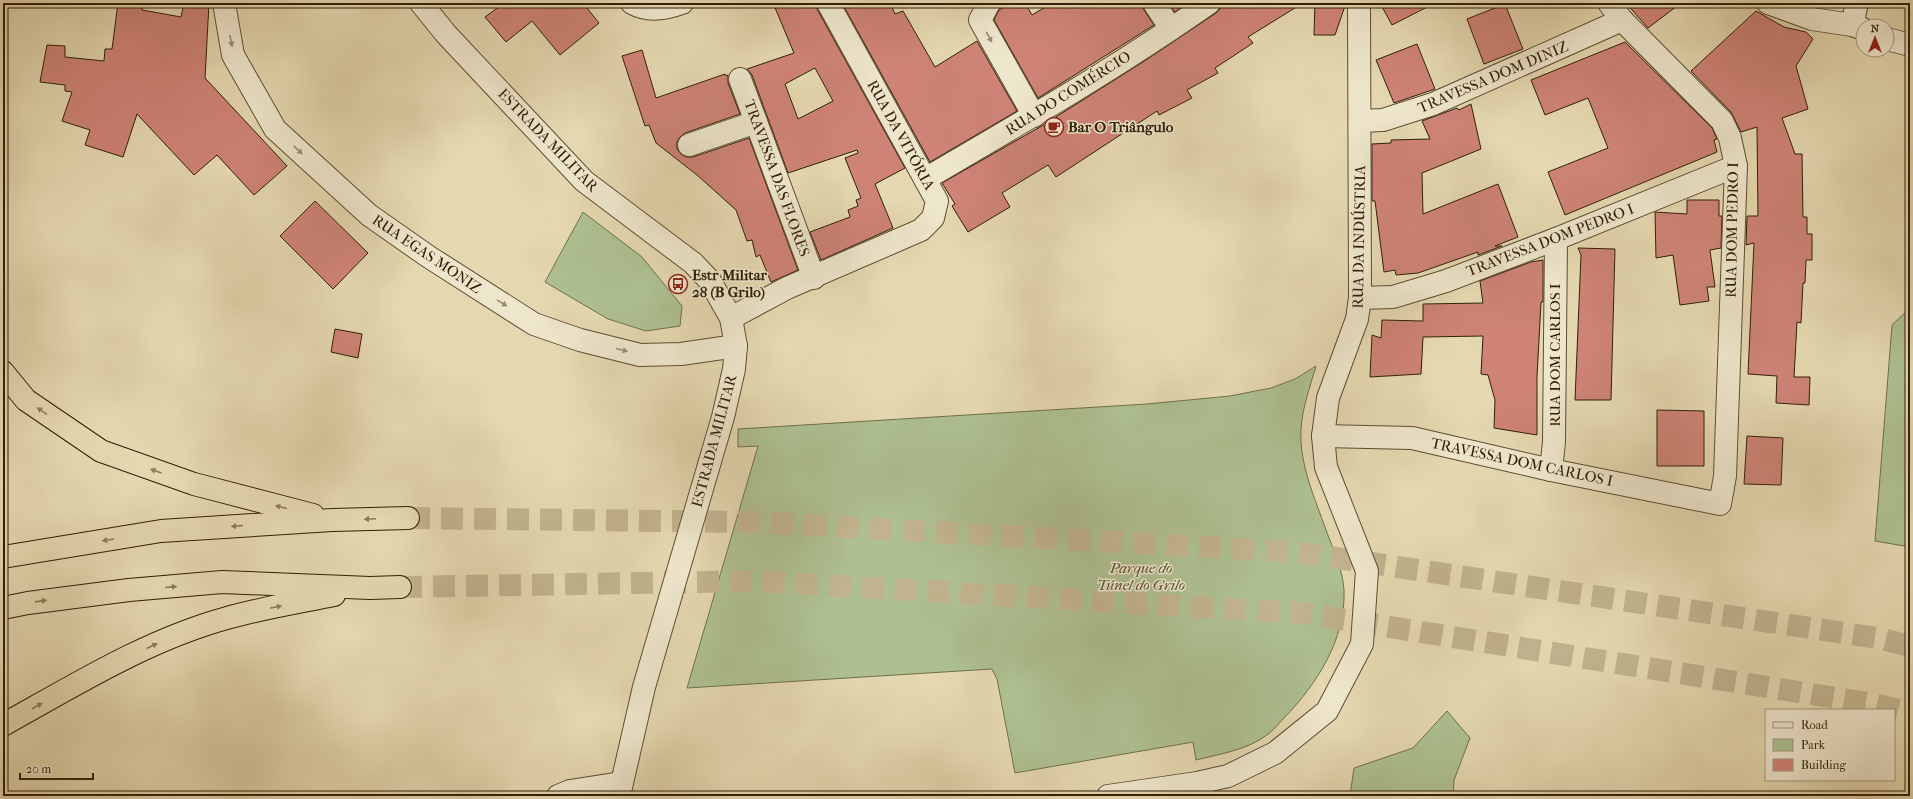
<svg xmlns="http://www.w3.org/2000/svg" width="1913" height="799" font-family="'IM FELL French Canon',serif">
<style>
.green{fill:#aec091;stroke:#6f704c}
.building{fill:#ce8376;stroke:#301f08;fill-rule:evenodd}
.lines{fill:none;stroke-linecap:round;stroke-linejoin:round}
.highway-tunnel{stroke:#c1b38e;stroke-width:22;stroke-dasharray:22 11;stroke-linecap:butt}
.minor-casing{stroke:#5d4d32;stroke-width:24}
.highway-casing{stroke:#301f08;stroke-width:24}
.minor{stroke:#eee6cc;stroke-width:22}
.highway{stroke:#e5d8b0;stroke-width:22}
.oneway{fill:#988c74}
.oneway2{fill:#8a7c5c}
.labels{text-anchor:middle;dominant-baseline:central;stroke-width:3;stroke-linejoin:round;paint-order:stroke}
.street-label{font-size:15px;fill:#301f08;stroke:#eee6cc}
.poi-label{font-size:15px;font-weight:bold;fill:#301f08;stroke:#eee6cc;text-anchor:start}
.park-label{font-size:15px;font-style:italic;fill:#564f31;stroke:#eee6cc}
</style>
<rect width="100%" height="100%" fill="#e5d8b0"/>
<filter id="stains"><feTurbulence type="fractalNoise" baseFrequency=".005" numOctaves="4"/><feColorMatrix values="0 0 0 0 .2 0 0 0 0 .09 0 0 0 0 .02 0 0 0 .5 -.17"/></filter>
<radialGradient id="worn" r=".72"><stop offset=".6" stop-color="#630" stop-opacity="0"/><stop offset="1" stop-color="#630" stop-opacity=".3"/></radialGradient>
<g class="green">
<polygon points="583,212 642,257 682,306 680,326 646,331 608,319 545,282"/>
<polygon points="1910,308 1910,547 1875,541 1892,325"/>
<path d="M1316 366C1310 387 1302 408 1301 430 1299 463 1315 499 1326 530 1333 549 1343 570 1344 590 1346 639 1317 684 1284 718 1279 723 1273 731 1267 735 1247 750 1220 754 1196 760L1193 742 1015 773 997 679 992 669 687 688 758 446 738 447V429L1147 404 1230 396 1271 388 1295 379Z"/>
<polygon points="1447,711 1470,738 1454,780 1453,796 1350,796 1354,768 1413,748"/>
</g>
<g class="building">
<polygon points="118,3 143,3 142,10 181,17 184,3 209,3 205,78 287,166 254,195 217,155 194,175 137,114 123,157 85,145 90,130 62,121 72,92 65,91 65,85 40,82 47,45 65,46 65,57 104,61 105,49 112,49"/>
<polygon points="504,3 583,3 599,23 560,55 532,21 506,42 485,17"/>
<path d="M773 3H816L817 9 905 168 875 184 893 228 821 260 810 232 850 217 848 210 858 206 856 200 861 198 845 158 858 153 857 150 788 173 752 75 747 69 794 53ZM815 68 833 101 798 119 785 84Z"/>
<polygon points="842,3 890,3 895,14 903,11 935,67 977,41 1017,111 930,162"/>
<polygon points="1011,3 1025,3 1032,15 1052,3 1142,3 1144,10 1154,25 1038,98 994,20 999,10"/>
<polygon points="1169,3 1187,3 1175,12"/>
<polygon points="1221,3 1303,3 1248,37 1253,43 1215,68 1218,73 1187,90 1192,98 1159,115 1157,111 1056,177 1048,165 1002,193 1010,207 968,232 952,206 955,204 942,183 1040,127 1146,60 1216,13 1220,9"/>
<polygon points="1315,3 1346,3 1335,35 1314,35"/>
<polygon points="1380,3 1435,3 1392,25"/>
<polygon points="1626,3 1681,3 1648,28"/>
<polygon points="1505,4 1523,49 1484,64 1467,19"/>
<polygon points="1756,11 1784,27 1806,32 1813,39 1796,66 1808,109 1782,118 1795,154 1802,154 1803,217 1807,217 1807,234 1812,234 1812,260 1806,260 1805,283 1803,283 1801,323 1797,322 1794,377 1810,377 1809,405 1776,403 1777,376 1748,374 1754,243 1746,245 1747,216 1758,216 1757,127 1741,132 1731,112 1691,71"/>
<polygon points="1625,42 1712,128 1717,139 1714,140 1717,152 1565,215 1548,172 1608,148 1588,98 1545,115 1531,80"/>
<polygon points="1417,44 1435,89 1394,103 1376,60"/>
<polygon points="642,50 656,98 725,74 726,76 728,75 728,83 740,114 685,133 680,137 677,142 677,149 681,154 686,157 693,157 749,138 798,270 771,282 760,255 756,257 752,240 747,241 736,210 697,175 656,143 649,125 645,126 622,56"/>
<polygon points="1471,104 1481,149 1422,173 1423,214 1498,184 1518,237 1495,246 1502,246 1478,255 1478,252 1418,273 1396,275 1395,270 1384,272 1375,201 1372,201 1372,144 1391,143 1391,140 1430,139 1422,121 1457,108 1459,110"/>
<polygon points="1687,200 1719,200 1719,216 1722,216 1721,248 1710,250 1715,287 1707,287 1709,301 1680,305 1673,255 1656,258 1655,212 1687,214"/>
<polygon points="315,201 368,253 333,289 280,236"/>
<polygon points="1578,248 1615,249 1611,400 1575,400 1581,255"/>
<polygon points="1543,260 1543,302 1541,302 1537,377 1537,435 1494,428 1495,400 1488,375 1481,374 1483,336 1423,337 1421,374 1370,377 1372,335 1381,338 1382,320 1423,321 1423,304 1483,303 1480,281 1531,262"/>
<polygon points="335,329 362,334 358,358 331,352"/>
<polygon points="1657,410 1704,411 1704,466 1657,466"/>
<polygon points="1747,436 1783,438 1781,485 1744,484"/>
</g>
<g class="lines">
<g class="highway-tunnel">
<polyline points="408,518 756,522 1296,552 1878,638 1910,646"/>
<polyline points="400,587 756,581 1302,613 1874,704 1910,713"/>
</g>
<defs>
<g id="minor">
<polyline points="224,3 233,55 275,129 369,215 429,257 534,324 580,340 640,355 681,354 736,346"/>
<polyline points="421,3 446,34 584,181 693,263 710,281 731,318 736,346 734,369 723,417 644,687 619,796"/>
<path d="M632 3C648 12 665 9 682 3"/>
<polyline points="989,3 980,20 1034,116"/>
<polyline points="1154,3 1171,29"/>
<polyline points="1768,3 1812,19 1852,25 1863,29"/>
<polyline points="1852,25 1857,3"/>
<polyline points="1887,39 1910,45"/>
<polyline points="740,79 814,278"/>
<polyline points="1360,121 1383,120 1433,104 1622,20"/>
<polyline points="689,145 756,122"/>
<path d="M925 179C1021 123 1118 67 1209 3"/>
<polyline points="1360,298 1393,297 1446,281 1556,239 1736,166"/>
<polyline points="731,318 787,288 921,230 933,218 937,201 828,3"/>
<polyline points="1323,436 1412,438 1551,470 1720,504 1725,476 1736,166 1730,138 1722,121 1622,20 1609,3"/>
<polyline points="1551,470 1554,442 1556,239"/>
<polyline points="558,796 570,791 621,783"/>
<polyline points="1108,796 1197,783 1228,776 1275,753 1327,711 1362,644 1367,571 1326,467 1323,436 1328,398 1357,319 1360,298 1359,3"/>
</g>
<g id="highway">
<polyline points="3,372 26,400 101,451 194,484 313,515"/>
<polyline points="3,557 161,531 332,520 408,518"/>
<polyline points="3,608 28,603 129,590 222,582 370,588 400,587"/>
<path d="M3 725C75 685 147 640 227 618 262 608 299 602 334 595"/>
</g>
</defs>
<use href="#minor" class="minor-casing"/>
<use href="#highway" class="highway-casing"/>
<use href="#minor" class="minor"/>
<use href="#highway" class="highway"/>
</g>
<defs><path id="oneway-solid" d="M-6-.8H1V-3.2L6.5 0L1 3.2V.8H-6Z"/></defs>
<g class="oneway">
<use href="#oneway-solid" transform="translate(989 37) rotate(61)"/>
<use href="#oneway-solid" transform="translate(231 41) rotate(79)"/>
<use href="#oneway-solid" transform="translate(298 150) rotate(43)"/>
<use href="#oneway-solid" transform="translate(502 303) rotate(32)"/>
<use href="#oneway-solid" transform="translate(622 350) rotate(14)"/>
</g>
<g class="oneway2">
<use href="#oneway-solid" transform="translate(42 411) rotate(-146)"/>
<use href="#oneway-solid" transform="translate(156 471) rotate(-160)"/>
<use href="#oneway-solid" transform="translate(281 507) rotate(-166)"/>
<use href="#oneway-solid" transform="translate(370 519) rotate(178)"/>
<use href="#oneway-solid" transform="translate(237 526) rotate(176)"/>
<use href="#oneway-solid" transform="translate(108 540) rotate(171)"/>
<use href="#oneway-solid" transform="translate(171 587) rotate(-5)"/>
<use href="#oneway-solid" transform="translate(41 601) rotate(-8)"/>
<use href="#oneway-solid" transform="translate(276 607) rotate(-11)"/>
<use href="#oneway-solid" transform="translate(152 646) rotate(-24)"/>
<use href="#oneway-solid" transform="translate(37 706) rotate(-30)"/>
</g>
<defs>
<symbol id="cafe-ring" viewBox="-11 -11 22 22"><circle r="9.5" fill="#eee6cc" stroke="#8f2418" stroke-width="1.5"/><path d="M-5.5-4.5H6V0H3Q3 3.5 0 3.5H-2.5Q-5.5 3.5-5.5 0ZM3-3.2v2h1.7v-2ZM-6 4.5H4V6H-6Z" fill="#8f2418"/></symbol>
<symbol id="bus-ring" viewBox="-11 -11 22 22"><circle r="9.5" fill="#eee6cc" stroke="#8f2418" stroke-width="1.5"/><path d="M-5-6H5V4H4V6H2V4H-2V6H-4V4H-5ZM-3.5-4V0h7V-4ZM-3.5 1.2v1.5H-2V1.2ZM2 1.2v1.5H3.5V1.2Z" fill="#8f2418"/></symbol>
</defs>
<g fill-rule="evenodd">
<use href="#cafe-ring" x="1043" y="116" width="22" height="22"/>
<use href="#bus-ring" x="667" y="273" width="22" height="22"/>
</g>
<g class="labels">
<g class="street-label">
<text transform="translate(1493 77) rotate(-23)">TRAVESSA DOM DINIZ</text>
<text transform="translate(1068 93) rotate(-32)">RUA DO COMÉRCIO</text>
<text transform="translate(901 135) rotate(61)">RUA DA VITÓRIA</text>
<text transform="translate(548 140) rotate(46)">ESTRADA MILITAR</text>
<text transform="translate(777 178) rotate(70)">TRAVESSA DAS FLORES</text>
<text transform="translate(1732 230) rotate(-89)">RUA DOM PEDRO I</text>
<text transform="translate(1359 237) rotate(-89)">RUA DA INDÚSTRIA</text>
<text transform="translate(1550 240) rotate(-21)">TRAVESSA DOM PEDRO I</text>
<text transform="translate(427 254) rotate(34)">RUA EGAS MONIZ</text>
<text transform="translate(1555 355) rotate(-90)">RUA DOM CARLOS I</text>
<text transform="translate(714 441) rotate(-75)">ESTRADA MILITAR</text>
<text transform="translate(1522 462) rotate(12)">TRAVESSA DOM CARLOS I</text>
</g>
<g class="poi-label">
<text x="1068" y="127">Bar O Triângulo</text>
<text x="692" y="275">Estr Militar<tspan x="692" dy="17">28 (B Grilo)</tspan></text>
</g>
<g class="park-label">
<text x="1141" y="568">Parque do<tspan x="1141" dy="17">Túnel do Grilo</tspan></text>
</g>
</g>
<rect width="1913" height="799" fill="none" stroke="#e5d8b0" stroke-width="16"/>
<rect x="4" y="4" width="1905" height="791" fill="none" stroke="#301f08" stroke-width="2"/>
<rect x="8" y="8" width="1897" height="783" fill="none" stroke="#301f08"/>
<rect x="1765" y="709" width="130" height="72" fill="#eee6cc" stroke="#a2967e"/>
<rect x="1773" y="722" width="20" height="6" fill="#eee6cc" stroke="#a2967e"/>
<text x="1801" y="729" font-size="12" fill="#301f08">Road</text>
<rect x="1773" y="739" width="20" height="12" fill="#aec091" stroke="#a2967e"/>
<text x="1801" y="749" font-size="12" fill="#301f08">Park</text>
<rect x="1773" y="759" width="20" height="12" fill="#ce8376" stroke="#a2967e"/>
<text x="1801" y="769" font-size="12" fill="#301f08">Building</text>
<g transform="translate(1875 38)"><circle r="19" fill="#eee6cc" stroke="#a2967e"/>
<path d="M0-3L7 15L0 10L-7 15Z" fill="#8f2418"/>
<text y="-6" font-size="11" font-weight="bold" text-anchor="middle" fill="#301f08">N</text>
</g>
<path d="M20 773v6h73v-6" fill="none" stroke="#301f08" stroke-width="2"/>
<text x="26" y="773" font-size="12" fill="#301f08" stroke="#eee6cc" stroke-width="3" paint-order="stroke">20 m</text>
<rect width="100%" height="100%" filter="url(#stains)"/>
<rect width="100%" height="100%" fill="url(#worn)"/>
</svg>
